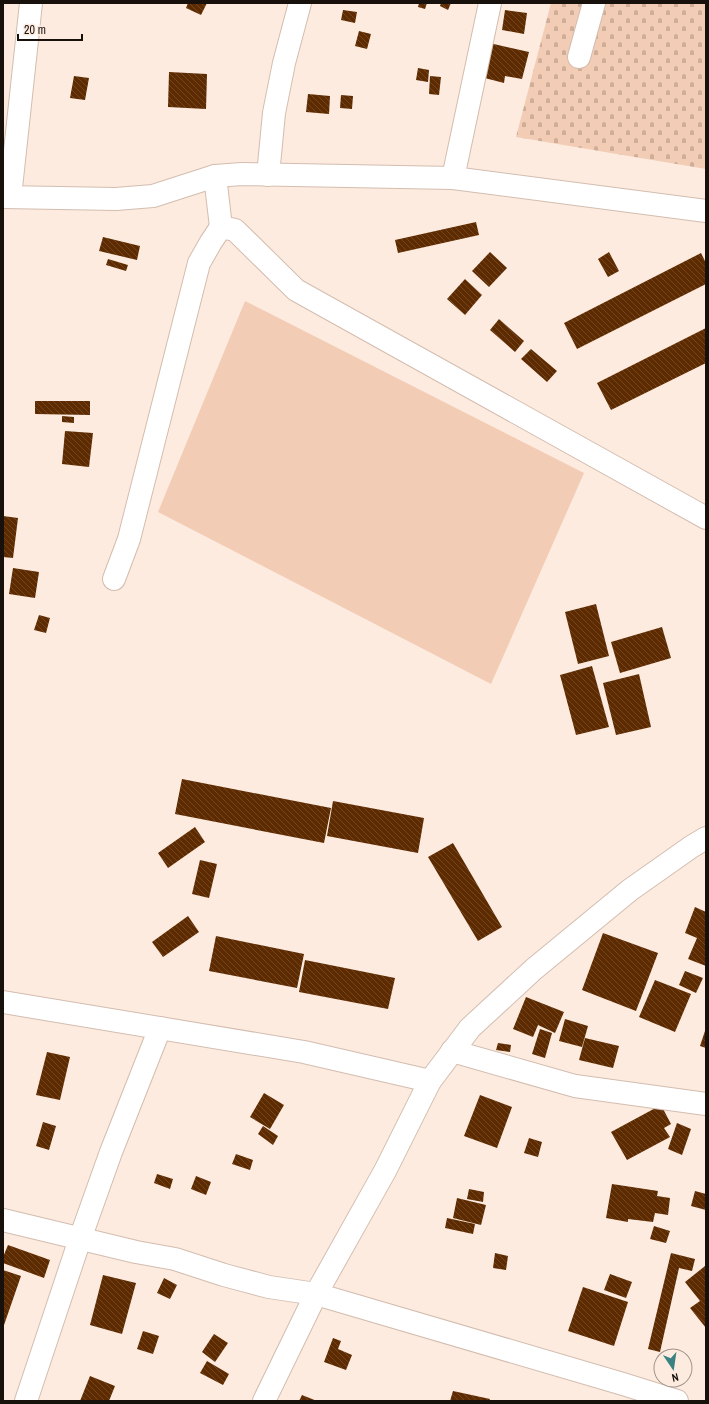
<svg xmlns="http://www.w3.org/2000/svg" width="709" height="1404" font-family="'Archivo Narrow',sans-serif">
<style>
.cemetery{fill:url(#cemetery-stones)}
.park{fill:#f2ccb4}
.building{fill:url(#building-back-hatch)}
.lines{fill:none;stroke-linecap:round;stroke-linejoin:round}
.minor-casing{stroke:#d3bdaf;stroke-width:24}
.minor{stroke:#fff;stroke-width:22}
</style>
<defs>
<pattern id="cemetery-stones" width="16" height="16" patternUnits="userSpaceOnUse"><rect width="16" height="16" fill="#f2ccb4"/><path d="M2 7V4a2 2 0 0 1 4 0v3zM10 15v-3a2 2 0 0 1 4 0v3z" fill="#cfae99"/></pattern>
<pattern id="building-back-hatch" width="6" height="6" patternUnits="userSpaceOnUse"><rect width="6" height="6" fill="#5e2b00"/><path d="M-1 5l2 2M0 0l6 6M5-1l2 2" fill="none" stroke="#704724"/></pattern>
</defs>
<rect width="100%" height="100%" fill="#fdebe0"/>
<polygon class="cemetery" points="551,3 706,3 706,169 516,137"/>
<polygon class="park" points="245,301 584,473 491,684 158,512"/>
<g class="building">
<polygon points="188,3 207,3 201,15 186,8"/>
<polygon points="419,3 427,3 425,9 418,7"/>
<polygon points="441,3 451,3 448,10 440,6"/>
<polygon points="343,10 357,12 355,23 341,20"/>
<polygon points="505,10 527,13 524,34 502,30"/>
<polygon points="359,31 371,34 367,49 355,46"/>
<polygon points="485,42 529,52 522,79 505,76 504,83 477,76"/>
<polygon points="418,68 429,70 428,82 416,80"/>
<polygon points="169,72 207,74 206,109 168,107"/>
<polygon points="74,76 89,78 85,100 70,98"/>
<polygon points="430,76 441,77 439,95 429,94"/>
<polygon points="308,94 330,96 329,114 306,112"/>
<polygon points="341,95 353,96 352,109 340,108"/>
<polygon points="476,222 479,235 398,253 395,240"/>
<polygon points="103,237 140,246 137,260 99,251"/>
<polygon points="490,252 507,268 489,287 472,271"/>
<polygon points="609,252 619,271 608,277 598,259"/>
<polygon points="701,253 706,263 706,284 577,349 564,323"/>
<polygon points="108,259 128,265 126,271 106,265"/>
<polygon points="465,279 482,295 465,315 447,299"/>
<polygon points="499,319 524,341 515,352 490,330"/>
<polygon points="706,328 706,363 611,410 597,383"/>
<polygon points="531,349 557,371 547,382 521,359"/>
<polygon points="35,401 90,401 90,415 35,414"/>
<polygon points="62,416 74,417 74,423 62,422"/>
<polygon points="65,431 93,433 89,467 62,464"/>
<polygon points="3,516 18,518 13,558 3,557"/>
<polygon points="13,568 39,572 35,598 9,594"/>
<polygon points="596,604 609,656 578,664 565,612"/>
<polygon points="39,615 50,618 46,633 34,630"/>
<polygon points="662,627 671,658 620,673 611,642"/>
<polygon points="592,666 609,727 576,735 560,675"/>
<polygon points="639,674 651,727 616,735 603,683"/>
<polygon points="182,779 331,808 324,843 175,814"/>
<polygon points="333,801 424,818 418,853 327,836"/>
<polygon points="195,827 205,842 168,868 158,853"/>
<polygon points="453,843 502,927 478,941 428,857"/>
<polygon points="200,860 217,864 209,898 192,894"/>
<polygon points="695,907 706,912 706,966 688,959 697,938 685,933"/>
<polygon points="188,916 199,932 163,957 152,942"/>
<polygon points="603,933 658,953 636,1011 582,990"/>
<polygon points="216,936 304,954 297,988 209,971"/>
<polygon points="305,960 395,978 388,1009 299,992"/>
<polygon points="685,971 703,978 696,993 679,985"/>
<polygon points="655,980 691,994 675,1032 639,1017"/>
<polygon points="526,997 564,1012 555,1033 538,1025 533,1037 513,1029"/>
<polygon points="565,1019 588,1026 582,1047 559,1041"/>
<polygon points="706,1028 706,1048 700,1046"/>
<polygon points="540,1029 552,1033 545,1058 532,1054"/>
<polygon points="585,1038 619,1046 613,1068 579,1060"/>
<polygon points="498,1043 511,1045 510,1052 496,1050"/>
<polygon points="47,1052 70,1057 60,1100 36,1095"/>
<polygon points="264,1093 284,1105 270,1129 250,1117"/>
<polygon points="480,1095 512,1107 497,1148 464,1136"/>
<polygon points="661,1105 671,1124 664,1128 670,1137 627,1160 611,1132"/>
<polygon points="43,1122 56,1126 49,1150 36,1146"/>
<polygon points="677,1123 691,1129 682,1155 668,1149"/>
<polygon points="263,1126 278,1136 273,1145 258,1134"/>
<polygon points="529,1138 542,1142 538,1157 524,1153"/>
<polygon points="236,1154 253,1160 250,1170 232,1164"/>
<polygon points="157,1174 173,1179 170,1189 154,1183"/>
<polygon points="196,1176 211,1182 206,1195 191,1189"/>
<polygon points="612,1184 658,1191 657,1196 670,1198 668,1215 655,1213 653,1222 628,1219 628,1222 606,1218"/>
<polygon points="469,1189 484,1192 483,1202 467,1199"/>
<polygon points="695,1191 706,1194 706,1210 691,1206"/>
<polygon points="457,1198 486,1205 481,1225 453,1218"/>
<polygon points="447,1218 475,1224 473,1234 445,1228"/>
<polygon points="654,1226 670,1231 666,1243 650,1239"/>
<polygon points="8,1245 50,1260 44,1278 3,1263 3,1257"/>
<polygon points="495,1253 508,1256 506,1270 493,1268"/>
<polygon points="671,1253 695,1259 692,1271 679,1268 660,1352 648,1349"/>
<polygon points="705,1266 706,1267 706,1328 690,1308 700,1301 685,1282"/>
<polygon points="3,1270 21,1276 3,1328"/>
<polygon points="610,1274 632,1282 626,1298 604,1290"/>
<polygon points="103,1275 136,1283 122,1334 90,1325"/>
<polygon points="164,1278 177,1285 170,1299 157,1293"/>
<polygon points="583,1287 628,1302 614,1346 568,1331"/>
<polygon points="143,1331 159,1336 153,1354 137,1349"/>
<polygon points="214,1334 228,1343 215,1362 202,1352"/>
<polygon points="333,1338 341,1341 338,1349 352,1355 346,1370 324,1362"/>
<polygon points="207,1361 229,1374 223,1385 200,1373"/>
<polygon points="90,1376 115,1386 109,1401 80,1401"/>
<polygon points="453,1391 490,1399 489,1401 450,1401"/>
<polygon points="302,1395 317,1401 299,1401"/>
</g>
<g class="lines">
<defs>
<g id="minor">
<polyline points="579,57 594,3"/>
<polyline points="268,175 274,113 284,63 300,3"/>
<polyline points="215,176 221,227 235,230 296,290 706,518"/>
<polyline points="453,178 490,3"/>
<polyline points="3,197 116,199 153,196 215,176 242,174 453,178 706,211"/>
<polyline points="10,197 31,3"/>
<polyline points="114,579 129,539 199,263 211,242 221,227"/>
<polyline points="3,1002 304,1052 430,1081"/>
<polyline points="452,1051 575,1086 706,1104"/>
<polyline points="3,1220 136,1252 175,1259 224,1275 269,1287 316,1294 623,1384 677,1401"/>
<polyline points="26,1401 80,1239 111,1152 160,1028"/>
<polyline points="264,1401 316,1294 385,1171 430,1081 470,1028 534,969 630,890 691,847 706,838"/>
</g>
</defs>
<use href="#minor" class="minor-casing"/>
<use href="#minor" class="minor"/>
</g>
<rect width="709" height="1404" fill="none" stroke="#18100b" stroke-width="8"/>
<g transform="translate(673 1368) rotate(167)"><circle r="19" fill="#fdebe0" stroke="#a1938b"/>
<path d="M0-3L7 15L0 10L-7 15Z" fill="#3a8282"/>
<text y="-6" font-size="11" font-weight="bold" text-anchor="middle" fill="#18100b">N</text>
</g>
<path d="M18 34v6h64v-6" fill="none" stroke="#18100b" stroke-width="2"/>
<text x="24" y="34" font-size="12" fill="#18100b" stroke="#fdebe0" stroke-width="3" paint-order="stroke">20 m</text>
</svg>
